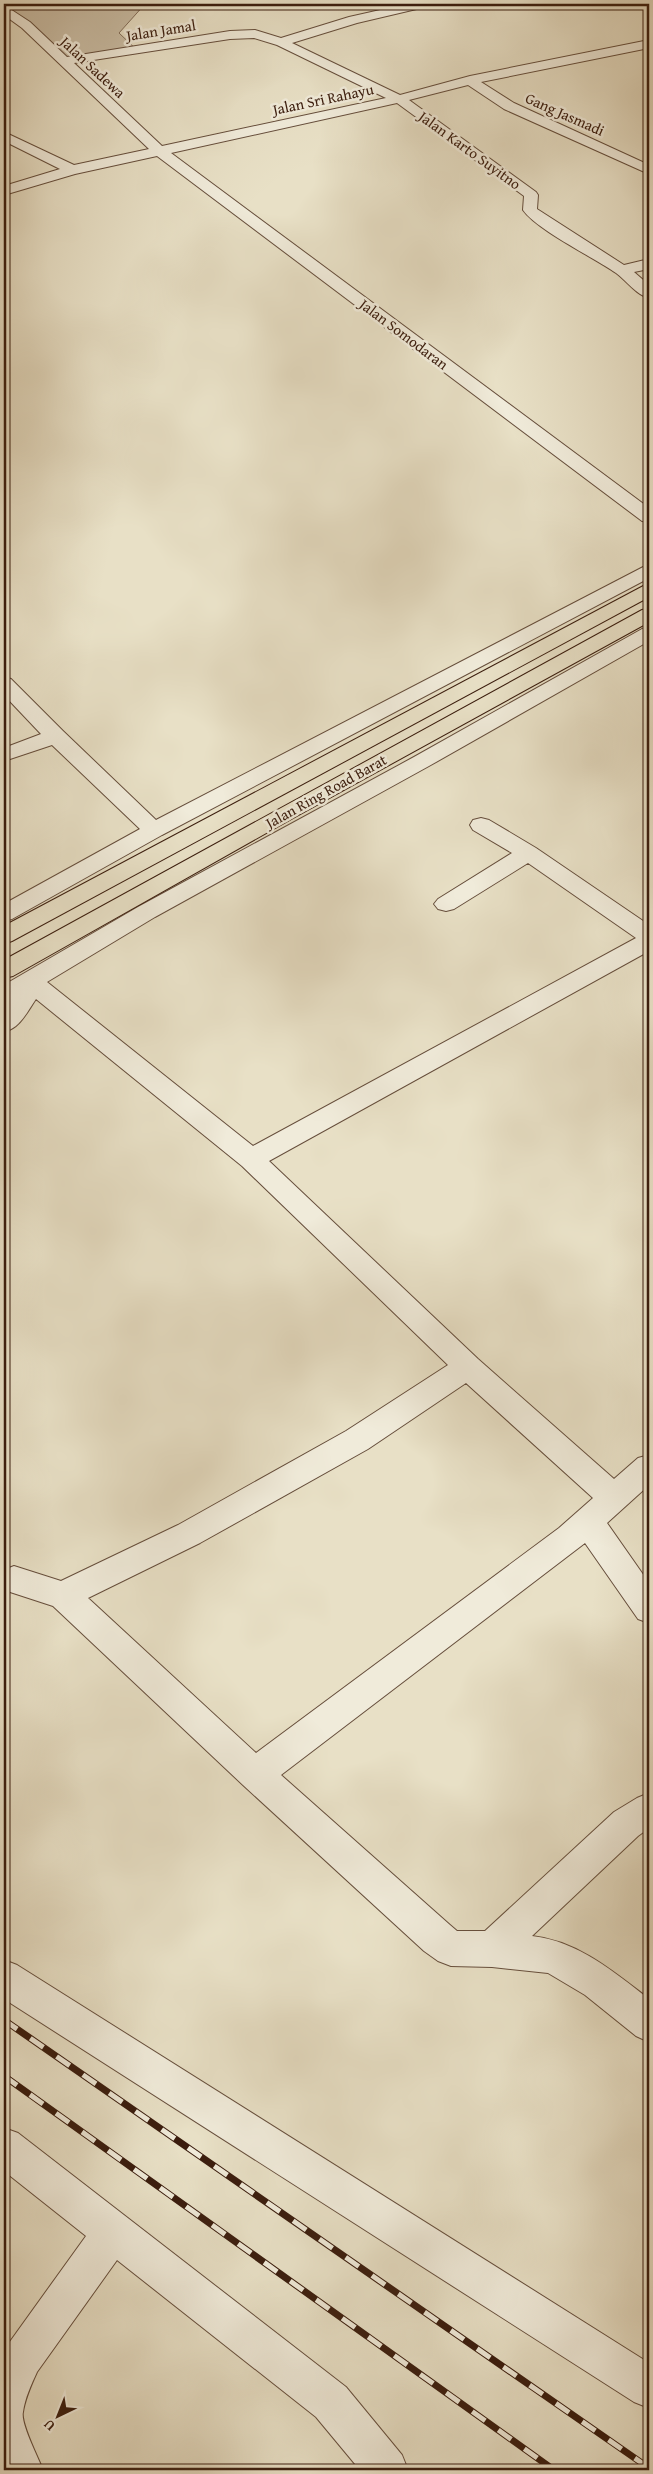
<svg xmlns="http://www.w3.org/2000/svg" width="653" height="2474" font-family="'Gentium Book Plus',serif">
<style>
.green{fill:#cbbfa7;stroke:#836e5a}
.lines{fill:none;stroke-linecap:round;stroke-linejoin:round}
.minor-casing{stroke:#664e3c;stroke-width:2}
.highway-casing{stroke:#3b1d0e;stroke-width:2}
.minor{fill:#f0ebda;fill-rule:evenodd}
.highway{fill:#e8e0c6;fill-rule:evenodd}
.rail-casing{stroke:#3b1d0e;stroke-width:7}
.rail{stroke:#f0ebda;stroke-width:5;stroke-dasharray:16;stroke-linecap:butt}
.labels{text-anchor:middle;dominant-baseline:central;stroke-width:5;stroke-linejoin:round;paint-order:stroke}
.far-street-label{font-size:15px;fill:#3b1d0e;stroke:#f0ebda}
</style>
<rect width="100%" height="100%" fill="#e8e0c6"/>
<filter id="stains"><feTurbulence type="fractalNoise" baseFrequency=".004" numOctaves="4"/><feColorMatrix values="0 0 0 0 .2 0 0 0 0 .09 0 0 0 0 .02 0 0 0 .5 -.17"/></filter>
<radialGradient id="worn" r=".72"><stop offset=".6" stop-color="#630" stop-opacity="0"/><stop offset="1" stop-color="#630" stop-opacity=".3"/></radialGradient>
<polygon class="green" points="4,4 145,4 119,33 139,52 62,63"/>
<g class="lines">
<defs>
<g id="minor">
<path d="M407 4H427L425 7 357 23 292 43 400 95 470 76 649 40V48L481 82 514 103 649 165V174L504 109 468 85 409 100 536 192 538 195 537 209 624 265 649 259V269L634 272 649 285V298C636 295 626 280 616 273 593 257 537 230 523 210L524 196 397 103 171 153 649 508V522L642 521 157 156 75 174 4 195V186L60 169 4 141V132L74 165 149 149 22 28 4 15V5L30 22 67 57 230 31 255 30 281 38 349 17ZM254 38 277 45 386 98 162 146 74 63 230 39Z"/>
<polygon points="649,564 649,578 162,835 12,919 4,921 4,904 140,829 52,745 4,761 4,748 41,734 4,695 4,677 11,679 63,731 156,820"/>
<path d="M649 627V641L429 766 155 917 47 982 253 1146 636 938 528 863 454 909 446 911 438 909 434 904 438 899 512 853 473 830 470 825 473 820 481 818 489 820 536 848 649 925V951L269 1161 478 1359 614 1479 638 1458 649 1455V1485L607 1523 649 1583V1623L638 1619 585 1543 281 1775 450 1925 457 1931H485L614 1812 637 1798 649 1793V1828L638 1836 532 1936C578 1941 614 1972 649 1999V2042L636 2036 585 1995 548 1973 492 1967 451 1966 438 1961 424 1951 243 1785 53 1606 4 1590V1570L14 1566 61 1581 178 1525 346 1431 448 1365 242 1166 36 999C27 1012 20 1028 4 1032V1009L8 1003 4 1004V985L138 907 414 757 642 629ZM466 1383 593 1498 559 1528 256 1753 88 1598 200 1543 368 1449Z"/>
<polygon points="4,1960 17,1965 649,2363 649,2408 634,2402 4,1999"/>
<path d="M4 2128 18 2133 346 2387 402 2455 408 2470H360L316 2417 117 2260 37 2372C31 2385 25 2398 23 2412 20 2423 39 2459 43 2470H4V2350L86 2236 4 2171Z"/>
</g>
<g id="highway">
<polygon points="649,583 649,597 12,941 4,944 4,926"/>
<polygon points="649,608 649,622 291,819 13,976 4,978 4,960 642,610"/>
</g>
</defs>
<use href="#minor" class="minor-casing"/>
<use href="#highway" class="highway-casing"/>
<use href="#minor" class="minor"/>
<use href="#highway" class="highway"/>
<defs>
<g id="rail">
<polyline points="4,2020 649,2468"/>
<polyline points="4,2076 554,2470"/>
</g>
</defs>
<use href="#rail" class="rail-casing"/>
<use href="#rail" class="rail"/>
</g>
<g class="labels">
<g class="far-street-label">
<text transform="translate(161 30) rotate(-9)">Jalan Jamal</text>
<text transform="translate(93 67) rotate(43)">Jalan Sadewa</text>
<text transform="translate(323 99) rotate(-12)">Jalan Sri Rahayu</text>
<text transform="translate(565 114) rotate(24)">Gang Jasmadi</text>
<text transform="translate(470 150) rotate(36)">Jalan Karto Suyitno</text>
<text transform="translate(404 334) rotate(37)">Jalan Somodaran</text>
<text transform="translate(326 791) rotate(-29)">Jalan Ring Road Barat</text>
</g>
</g>
<rect width="653" height="2474" fill="none" stroke="#e8e0c6" stroke-width="20"/>
<rect x="5" y="5" width="643" height="2464" fill="none" stroke="#3b1d0e" stroke-width="2.5"/>
<rect x="10" y="10" width="633" height="2454" fill="none" stroke="#3b1d0e"/>
<g transform="translate(58 2416) rotate(223)" stroke="#f0ebda" stroke-width="4" paint-order="stroke">
<path d="M0-4L9 19L0 12L-9 19Z" fill="#3b1d0e"/>
<text y="-8" font-size="14" font-weight="bold" text-anchor="middle" fill="#3b1d0e">U</text>
</g>
<rect width="100%" height="100%" filter="url(#stains)"/>
<rect width="100%" height="100%" fill="url(#worn)"/>
</svg>
